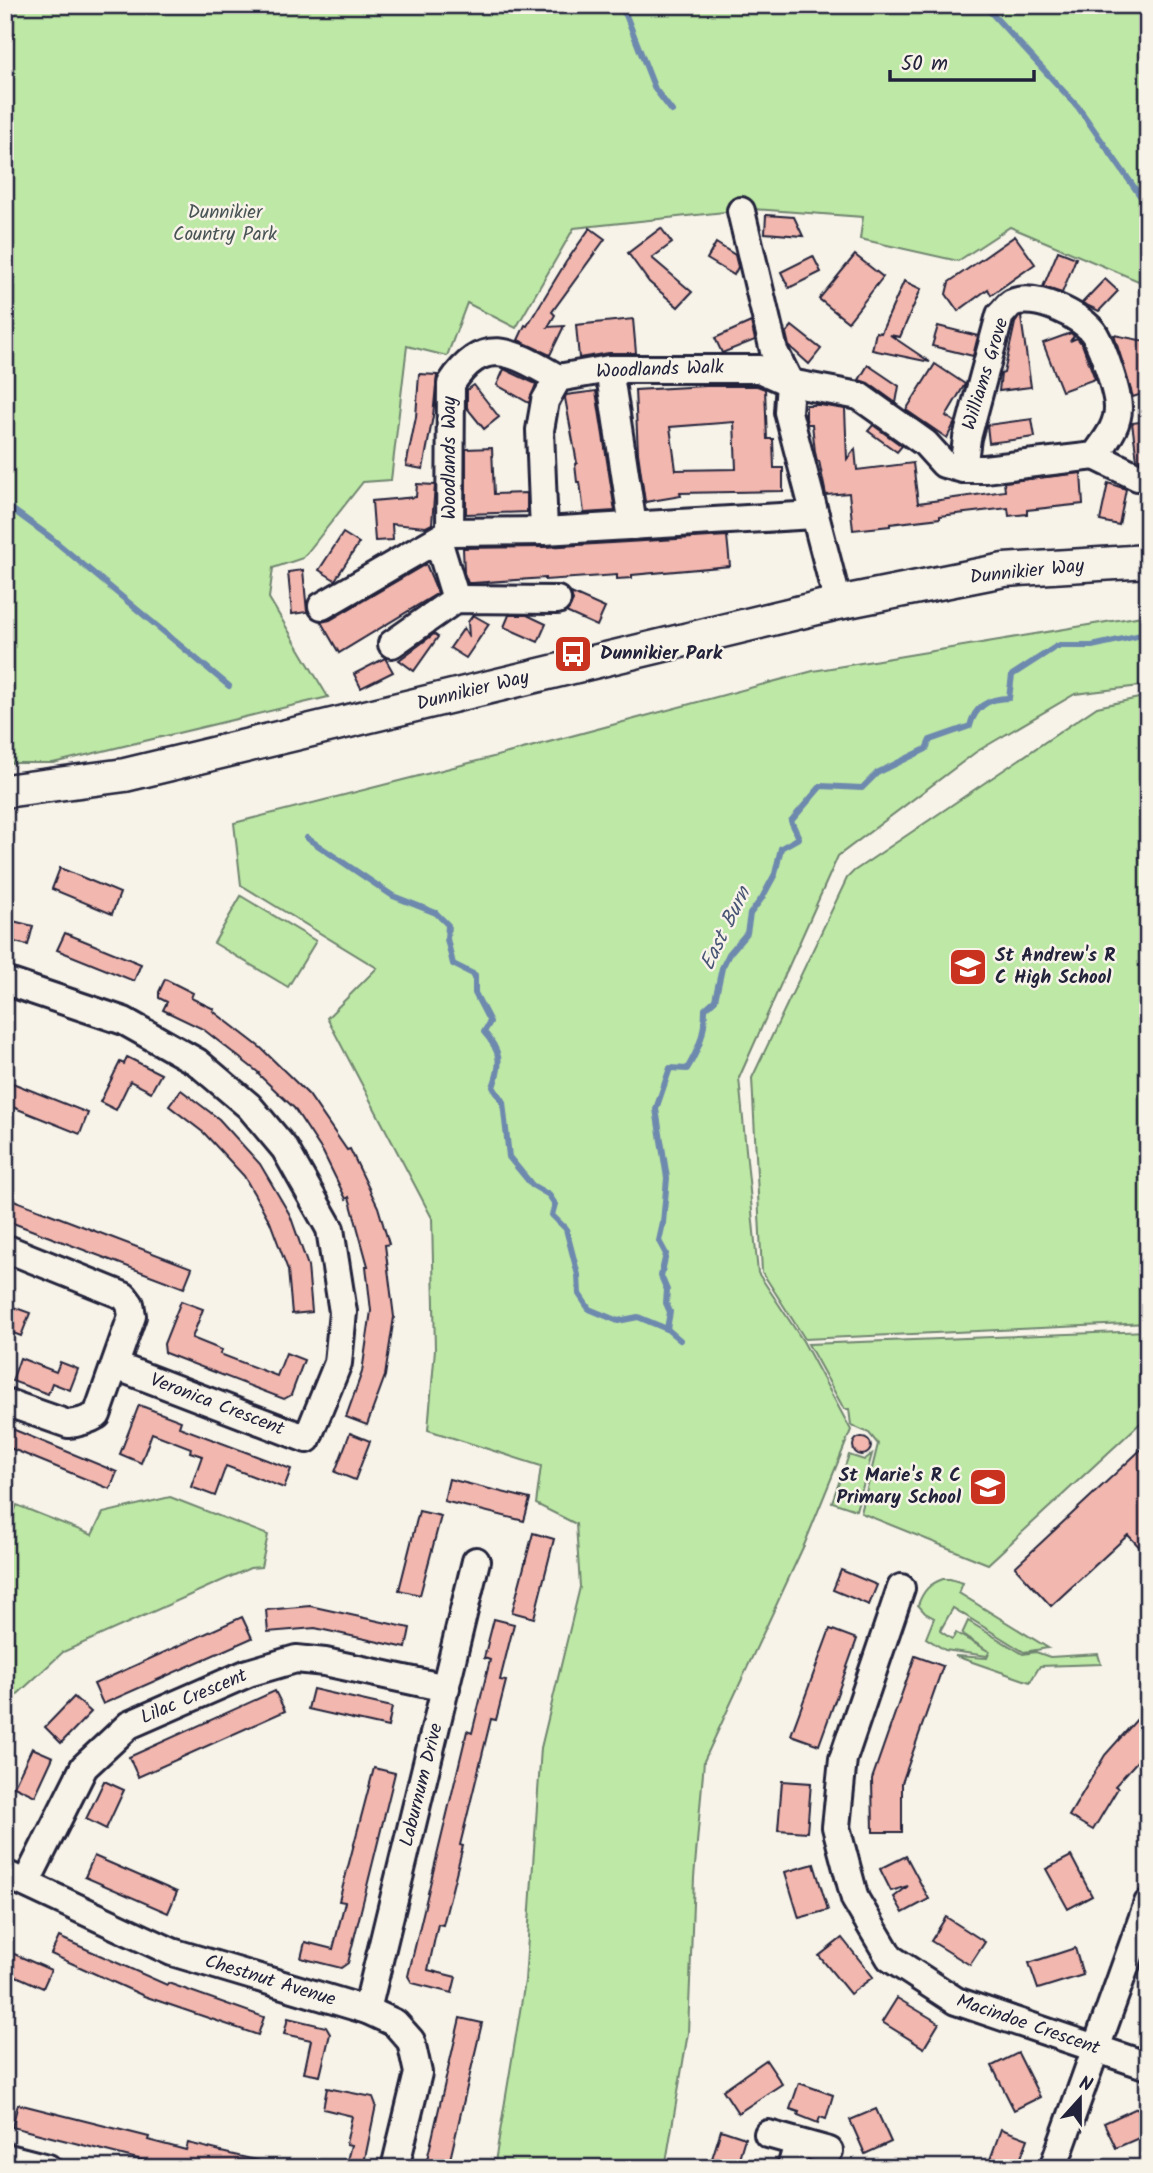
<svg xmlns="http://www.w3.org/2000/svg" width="1153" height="2173" font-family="Kalam,sans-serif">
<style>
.green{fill:#bde8a5;stroke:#708570;stroke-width:2}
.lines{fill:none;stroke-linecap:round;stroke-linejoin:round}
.stream{stroke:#6e89ae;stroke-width:6}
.building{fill:#f2b7ae;stroke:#22223b;stroke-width:2;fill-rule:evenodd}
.minor-casing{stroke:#22223b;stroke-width:32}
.major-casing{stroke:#22223b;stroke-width:37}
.minor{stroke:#f7f3e8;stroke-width:26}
.major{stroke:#f7f3e8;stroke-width:32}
.labels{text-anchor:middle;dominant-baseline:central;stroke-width:5;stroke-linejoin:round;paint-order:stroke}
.park-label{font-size:19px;fill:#495456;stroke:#f7f3e8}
.street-label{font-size:19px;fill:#22223b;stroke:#f7f3e8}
.poi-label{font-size:19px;font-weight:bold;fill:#22223b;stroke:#f7f3e8;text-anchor:start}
.water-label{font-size:21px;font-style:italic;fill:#485575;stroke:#f7f3e8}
</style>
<rect width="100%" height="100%" fill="#f7f3e8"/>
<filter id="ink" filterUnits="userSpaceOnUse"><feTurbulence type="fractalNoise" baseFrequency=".0143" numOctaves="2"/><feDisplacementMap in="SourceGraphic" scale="14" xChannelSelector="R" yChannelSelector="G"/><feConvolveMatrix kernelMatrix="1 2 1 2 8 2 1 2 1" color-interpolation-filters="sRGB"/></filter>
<g filter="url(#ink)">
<g class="green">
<polygon points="5,5 1148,5 1148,285 1010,227 958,261 860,239 863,217 753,209 574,228 516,328 467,303 447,356 407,346 391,480 363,482 303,558 273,568 269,598 328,697 53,763 5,763"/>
<polygon points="1148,615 1148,685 1075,694 976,752 838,856 739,1078 758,1273 803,1341 851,1430 805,1543 704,1761 694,1878 688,2033 665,2168 494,2168 525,1981 541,1748 580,1587 576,1524 536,1504 541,1466 428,1430 435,1349 432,1218 327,1018 377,968 241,885 234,823 493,757 813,671"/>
<polygon points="1148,696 1148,1323 805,1339 762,1272 752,1078 847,878 854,871 1097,707"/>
<polygon points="241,896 316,941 288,987 214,943"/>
<polygon points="1148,1331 1148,1416 988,1564 861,1513 878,1444 869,1433 851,1425 849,1409 844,1409 808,1344"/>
<polygon points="872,1454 856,1510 832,1502 849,1455 864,1460"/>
<polygon points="170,1497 268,1535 261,1567 250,1568 63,1652 8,1703 5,1707 5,1532 17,1505 92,1535 103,1513"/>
<path d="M943 1579H950L963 1583 959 1593 1048 1648 1024 1652 953 1608 940 1631 952 1639 956 1633 988 1651 962 1634 968 1621 1023 1654 1036 1652 1050 1657 1098 1654 1101 1664 1040 1666 1030 1682 955 1656 987 1658 990 1651 987 1656 945 1650 926 1638 934 1618 925 1613 918 1605C923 1591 929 1584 943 1579Z"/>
</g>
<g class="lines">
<g class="stream">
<polyline points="617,5 626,15 655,89 672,111"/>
<polyline points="984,5 1078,107 1148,207"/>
<polyline points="5,504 50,537 229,686"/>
<path d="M307 838 393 896 436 913 448 925 447 939 453 964 475 975V993L490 1022 484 1032C501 1051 502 1063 493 1087L503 1102 509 1157 532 1185 549 1195 555 1204 552 1215 566 1229 578 1275 579 1294 589 1309 618 1321 638 1317 667 1329 680 1340"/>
<path d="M667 1329 670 1312 666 1303 667 1290 661 1276 666 1254 659 1241 663 1223 667 1178 656 1109 670 1068 687 1069C699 1049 705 1033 705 1009L715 1000 722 968 729 954 747 933 750 914 762 898 775 874 781 848 799 838 791 821 821 786 862 788 877 773 926 749 930 740 970 726C975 706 989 698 1009 698L1012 675 1057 646H1092L1146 634"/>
</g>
</g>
<g class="building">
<polygon points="766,215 794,217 803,236 765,233"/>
<polygon points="590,228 605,239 552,312 555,315 548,327 564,326 550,355 518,340 525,325 527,326 566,262"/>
<polygon points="661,228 672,243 652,258 692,292 678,307 649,282 628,253"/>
<polygon points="1015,236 1035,264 991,295 988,289 958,311 946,294 949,282"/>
<polygon points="716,243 735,255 738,267 734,275 707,259"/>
<polygon points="1058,251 1076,258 1062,293 1043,287"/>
<polygon points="855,255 883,277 848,322 819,299"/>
<polygon points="813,256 821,272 789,288 781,272"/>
<polygon points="1105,279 1118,291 1099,311 1082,303"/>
<polygon points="904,281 921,289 900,337 890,335 930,362 872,350 876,332 881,333"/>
<polygon points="1019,317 1021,317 1031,387 999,391 1001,374 1004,373 1015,323"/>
<polygon points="633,319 636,353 609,353 579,358 576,325"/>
<polygon points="751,322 755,340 722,353 715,338"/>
<polygon points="792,326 821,349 809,364 789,346 786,333"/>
<polygon points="938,326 978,336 973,356 932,346"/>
<polygon points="1071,333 1074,336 1070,341 1077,338 1082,344 1095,379 1062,391 1043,343"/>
<polygon points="1114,335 1145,341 1148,351 1148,392 1133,397"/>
<polygon points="935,364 965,384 946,416 955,422 947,438 906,410"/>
<polygon points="868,365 899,386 896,403 868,383 859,380"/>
<polygon points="504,369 536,384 529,403 497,385"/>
<polygon points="419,374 437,375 433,416 423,469 406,466 416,417"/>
<polygon points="474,385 499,417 484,429 467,408 467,390"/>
<path d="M706 386H757L765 389 767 439H773L774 468H783V491L680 493 681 496 645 502 638 453 635 390ZM734 422 736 469 676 470 670 427Z"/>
<polygon points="596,391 615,511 584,513 580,482 577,482 575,464 577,463 565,398 566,395"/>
<polygon points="806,405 820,405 845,409 847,459 855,449 857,470 913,463 918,503 1005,491 1004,482 1081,473 1083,504 1027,510 1027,514 1009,516 1008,508 940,516 940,518 890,524 890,526 853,530 849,493 826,495 819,461 817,461 815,452 812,424 807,424 806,418"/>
<polygon points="1032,419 1035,437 989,443 987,425"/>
<polygon points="1148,421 1148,465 1137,459 1132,423"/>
<polygon points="873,425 902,446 897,452 868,431"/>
<polygon points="492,448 494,494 527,493 527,512 466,514 466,449"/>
<polygon points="1108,483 1126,489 1119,525 1100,521"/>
<polygon points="417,484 435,485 432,524 426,527 392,524 393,540 375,541 372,501 416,497"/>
<polygon points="343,533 359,543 335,580 319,570"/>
<polygon points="727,536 730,566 632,575 632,578 617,579 617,575 545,580 545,578 473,583 468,583 464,573 463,548 545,547"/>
<polygon points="426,564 438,593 339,653 321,622 330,620"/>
<polygon points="303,570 307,612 292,614 288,572"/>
<polygon points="571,593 605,608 597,626 566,612 573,601"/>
<polygon points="473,615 489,624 466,658 450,648 464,628 469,637 468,622"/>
<polygon points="509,615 527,615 546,624 538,642 504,627"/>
<polygon points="434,634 438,637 414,671 399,660"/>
<polygon points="385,658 393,672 361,688 354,674"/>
<polygon points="60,868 120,893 112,914 52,889"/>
<polygon points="5,919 33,926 28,945 5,940"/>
<polygon points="65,933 141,964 134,981 57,950"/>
<polygon points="165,979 193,993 191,998 214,1009 213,1011 261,1048 309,1095 347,1150 350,1149 378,1207 389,1244 385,1245 394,1317 385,1376 367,1425 346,1417 362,1372 371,1311 366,1266 368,1266 349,1197 346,1199 323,1152 294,1108 258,1074 259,1073 203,1029 163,1010 167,1002 159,998 159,992"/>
<polygon points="127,1057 161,1074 151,1092 130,1081 116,1110 100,1102 120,1062 124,1064"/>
<polygon points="5,1080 88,1113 80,1134 5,1104"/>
<polygon points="181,1090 219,1119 260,1164 290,1215 308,1266 312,1312 292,1314 288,1270 270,1222 244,1176 204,1133 169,1106"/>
<polygon points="11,1199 192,1268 184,1288 5,1220 5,1212"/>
<polygon points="181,1301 203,1309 192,1338 222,1350 220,1354 277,1376 286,1353 304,1360 291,1395 284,1399 165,1353 164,1344"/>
<polygon points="5,1304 30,1313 21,1336 5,1330"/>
<polygon points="20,1358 56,1372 60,1362 78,1369 70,1390 52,1383 48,1394 12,1381"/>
<polygon points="139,1405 181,1421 179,1427 291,1469 284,1488 226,1466 215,1496 191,1487 202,1456 190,1452 191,1448 152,1433 141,1463 120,1454"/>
<polygon points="5,1426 117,1472 110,1489 5,1446"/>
<polygon points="350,1433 370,1441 355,1480 335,1472"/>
<circle cx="862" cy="1446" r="9"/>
<polygon points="1148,1443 1148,1556 1128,1535 1051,1606 1015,1567"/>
<polygon points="449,1479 530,1499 524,1521 444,1501"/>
<polygon points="419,1511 441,1516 420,1595 399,1590"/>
<polygon points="533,1533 554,1539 534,1618 512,1612"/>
<polygon points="841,1570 877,1585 869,1605 833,1590"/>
<polygon points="310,1606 410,1628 406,1648 315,1628 268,1632 266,1610"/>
<polygon points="242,1617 252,1638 103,1704 94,1684"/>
<polygon points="494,1619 514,1624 500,1680 506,1681 496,1720 491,1719 460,1845 463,1846 443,1925 438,1924 428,1970 456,1977 452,1993 412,1983 408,1976 467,1731 472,1733 490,1660 484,1658"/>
<polygon points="830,1629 857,1639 819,1745 791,1735"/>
<polygon points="915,1656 943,1666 902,1783 902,1832 873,1832 872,1779"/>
<polygon points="313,1689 392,1707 388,1727 308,1709"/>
<polygon points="275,1691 285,1711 138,1777 129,1757"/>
<polygon points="74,1697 91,1712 61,1743 45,1727"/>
<polygon points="1139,1717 1148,1725 1148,1749 1115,1786 1118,1788 1093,1830 1069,1816 1105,1755"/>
<polygon points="32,1748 53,1757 35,1796 14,1786"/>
<polygon points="374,1768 395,1773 348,1963 341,1968 301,1958 305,1942 333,1949 345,1902 339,1901"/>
<polygon points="104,1781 124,1790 106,1829 86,1819"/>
<polygon points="782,1781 811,1783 807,1832 778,1830"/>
<polygon points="94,1856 177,1892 168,1913 85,1877"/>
<polygon points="906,1856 929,1899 903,1913 894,1897 908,1886 891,1891 880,1869"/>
<polygon points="1071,1856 1092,1896 1068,1909 1046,1869"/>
<polygon points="814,1864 828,1910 799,1918 785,1872"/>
<polygon points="946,1917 985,1942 970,1965 931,1941"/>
<polygon points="59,1937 167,1985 168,1983 264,2017 258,2035 144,1996 51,1954"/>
<polygon points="842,1938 873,1977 850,1994 819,1956"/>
<polygon points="1075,1948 1083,1975 1038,1989 1029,1963"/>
<polygon points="5,1950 51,1970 43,1988 5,1971"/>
<polygon points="897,1998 939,2023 924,2048 882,2022"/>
<polygon points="288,2018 326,2027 330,2034 320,2076 304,2073 311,2040 284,2034"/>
<polygon points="460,2018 482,2023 448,2168 442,2168 426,2164"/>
<polygon points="1018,2053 1040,2097 1014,2110 992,2066"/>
<polygon points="766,2060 782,2084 738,2113 723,2090"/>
<polygon points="799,2083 833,2095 826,2119 820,2117 818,2123 798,2115 799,2112 790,2109"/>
<polygon points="327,2088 373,2097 376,2105 363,2168 345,2168 351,2145 346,2144 352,2116 323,2109"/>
<polygon points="1148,2103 1148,2134 1116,2148 1104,2123"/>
<polygon points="18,2104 149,2137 148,2140 186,2150 188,2143 221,2151 221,2152 260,2161 259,2168 173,2168 12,2127"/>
<polygon points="876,2109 891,2142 865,2154 850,2120"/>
<polygon points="1001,2129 1028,2139 1017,2168 987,2168"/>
<polygon points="721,2130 745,2138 736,2168 709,2168"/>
</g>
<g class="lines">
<defs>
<g id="minor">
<polyline points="741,211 774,351 790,383 788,412 838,603"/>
<polyline points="609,369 633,526"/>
<polyline points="1095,456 1138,477"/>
<path d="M544 531 540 430 545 401 558 378 609 369H759L790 383 859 396 925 443 944 464 963 469H984L1095 456C1105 441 1118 427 1118 408 1118 392 1103 349 1095 335 1083 315 1034 293 1012 303 1008 305 1004 312 1000 315L967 438 963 469"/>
<path d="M450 532 451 384C484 333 514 353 558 378"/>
<polyline points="438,540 456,599"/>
<polyline points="322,606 450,532 544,531 815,515"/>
<polyline points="392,644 456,599 557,600"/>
<polyline points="5,981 124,1021 197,1062 249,1106 285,1149 330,1229 343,1312 338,1363 307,1439 116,1366"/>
<path d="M5 1248 124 1296 130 1304 132 1316 97 1415C87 1421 79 1423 68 1424L5 1402"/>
<polyline points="901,1588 843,1759 836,1827 855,1899 890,1958 956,2001 1148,2066"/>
<polyline points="5,1874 172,1952 367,2010 395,2023 411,2041 418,2073 395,2168"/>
<polyline points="26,1883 84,1767 129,1725 248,1673 296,1659 325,1662 446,1688"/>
<polyline points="367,2010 476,1561"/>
<polyline points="768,2134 829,2151"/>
<polyline points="5,2157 48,2168"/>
<polyline points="791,2168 798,2143"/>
<polyline points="1053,2168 1148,1903"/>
</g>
<polyline id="major" points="5,791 125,775 838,603 1004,570 1148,561"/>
</defs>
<use href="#minor" class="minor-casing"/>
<use href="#major" class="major-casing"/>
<use href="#minor" class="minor"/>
<use href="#major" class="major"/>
</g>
</g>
<defs>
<symbol id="bus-square" viewBox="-11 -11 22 22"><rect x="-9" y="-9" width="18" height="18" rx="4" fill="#c8321e" stroke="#f7f3e8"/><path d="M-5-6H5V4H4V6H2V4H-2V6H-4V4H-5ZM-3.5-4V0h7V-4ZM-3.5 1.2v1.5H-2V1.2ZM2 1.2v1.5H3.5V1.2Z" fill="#fff"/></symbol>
<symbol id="school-square" viewBox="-11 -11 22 22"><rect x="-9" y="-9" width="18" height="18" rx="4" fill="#c8321e" stroke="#f7f3e8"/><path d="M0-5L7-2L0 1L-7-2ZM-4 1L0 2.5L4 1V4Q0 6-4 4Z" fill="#fff"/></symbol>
</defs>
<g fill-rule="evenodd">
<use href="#bus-square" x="551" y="632" width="44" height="44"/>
<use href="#school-square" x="946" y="945" width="44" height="44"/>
<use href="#school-square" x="966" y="1465" width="44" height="44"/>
</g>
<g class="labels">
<g class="park-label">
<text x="225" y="213">Dunnikier<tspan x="225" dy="22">Country Park</tspan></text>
</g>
<g class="street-label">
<text transform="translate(660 370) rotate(-2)">Woodlands Walk</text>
<text transform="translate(986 374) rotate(-73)">Williams Grove</text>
<text transform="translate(450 458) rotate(-90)">Woodlands Way</text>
<text transform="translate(1027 572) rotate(-6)">Dunnikier Way</text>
<text transform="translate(473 691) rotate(-14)">Dunnikier Way</text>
<text transform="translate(217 1405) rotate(21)">Veronica Crescent</text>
<text transform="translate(194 1697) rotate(-23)">Lilac Crescent</text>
<text transform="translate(422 1785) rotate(-76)">Laburnum Drive</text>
<text transform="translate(270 1981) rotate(17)">Chestnut Avenue</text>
<text transform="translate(1028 2025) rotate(19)">Macindoe Crescent</text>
</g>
<g class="poi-label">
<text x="600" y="654">Dunnikier Park</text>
<text x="995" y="956">St Andrew's R<tspan x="995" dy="22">C High School</tspan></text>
<text x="961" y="1476" text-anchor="end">St Marie's R C<tspan x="961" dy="22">Primary School</tspan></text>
</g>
<g class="water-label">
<text transform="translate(726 929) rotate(-64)">East Burn</text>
</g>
</g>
<rect width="1153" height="2173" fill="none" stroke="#f7f3e8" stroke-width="28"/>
<rect x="14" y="14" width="1125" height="2145" fill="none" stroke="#22223b" stroke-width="2.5" filter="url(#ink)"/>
<g transform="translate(1080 2099) rotate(21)" stroke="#f7f3e8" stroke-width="5" paint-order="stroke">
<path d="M0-5L12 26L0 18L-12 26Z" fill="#22223b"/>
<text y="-10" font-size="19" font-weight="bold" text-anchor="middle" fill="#22223b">N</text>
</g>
<path d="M890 70v10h144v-10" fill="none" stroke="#22223b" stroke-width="3.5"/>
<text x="901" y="70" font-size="21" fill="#22223b" stroke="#f7f3e8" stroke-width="5" paint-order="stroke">50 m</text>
</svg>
